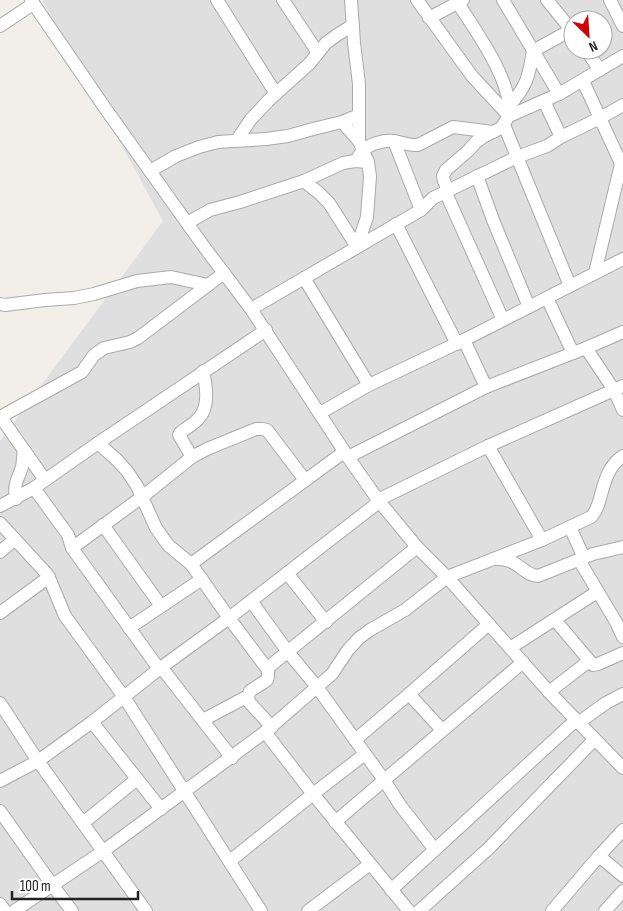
<svg xmlns="http://www.w3.org/2000/svg" width="623" height="911" font-family="'Sofia Sans Condensed',sans-serif">
<style>
.residential{fill:#e0dfdf;fill-rule:evenodd}
.lines{fill:none;stroke-linecap:round;stroke-linejoin:round}
.minor-casing{stroke:#a9a9a9;stroke-width:14}
.minor{stroke:#fff;stroke-width:12}
</style>
<rect width="100%" height="100%" fill="#f2efe9"/>
<path class="residential" d="M42 0H623V911H0V441L163 221ZM573 20H603V50H573Z"/>
<g class="lines">
<defs>
<g id="minor">
<polyline points="31,0 105,108 202,244 251,309 348,457 378,500 417,547 447,577 549,692 623,768"/>
<polyline points="217,0 276,94"/>
<polyline points="283,0 318,53"/>
<polyline points="351,0 354,43 359,84 359,141"/>
<polyline points="417,0 472,76 509,116"/>
<polyline points="503,0 559,94"/>
<polyline points="547,0 573,32"/>
<polyline points="610,0 623,26"/>
<path d="M458 3C476 32 513 81 509 116"/>
<polyline points="429,18 463,0"/>
<polyline points="0,26 33,4"/>
<polyline points="586,50 600,70"/>
<polyline points="583,81 623,168"/>
<polyline points="544,101 561,137"/>
<path d="M509 106C527 86 529 76 533 51L571 30"/>
<polyline points="342,122 359,141 368,162 370,176 367,217 357,247"/>
<polyline points="504,125 570,286"/>
<polyline points="237,140 251,119 270,99 309,64 326,43 337,35 353,25"/>
<polyline points="394,141 421,210"/>
<path d="M355 161C358 158 360 154 362 151 369 144 384 140 393 141 402 142 409 146 418 145L453 127 493 132"/>
<polyline points="150,171 176,156 199,147 218,142 266,139 288,136 313,129 342,122 359,115"/>
<polyline points="477,176 493,220 529,307"/>
<polyline points="304,181 319,193 329,203 357,247"/>
<polyline points="448,190 444,181 443,176 446,170 469,150 476,142 483,137 501,128 509,116 559,94 623,56"/>
<polyline points="445,191 503,320"/>
<polyline points="187,223 210,210 240,202 304,181 343,163 355,161 368,162"/>
<polyline points="396,224 457,344"/>
<polyline points="595,273 621,164"/>
<polyline points="304,278 369,385"/>
<polyline points="547,298 573,353"/>
<polyline points="0,304 5,305 45,300 74,298 94,294 137,281 171,277 208,285"/>
<polyline points="251,309 421,210 433,198 517,157 547,146 561,137 600,118 623,105"/>
<polyline points="464,340 486,387"/>
<polyline points="586,348 614,390 623,410"/>
<polyline points="320,413 369,385 464,340 623,259"/>
<polyline points="0,416 45,480"/>
<polyline points="0,417 82,372 94,355 104,348 130,342 138,338 224,273"/>
<polyline points="98,443 117,460 127,471 137,486 156,528 168,545 191,564 229,618 268,670 268,677 267,680 250,691 248,696 203,720"/>
<polyline points="488,446 542,540"/>
<path d="M192 457 179 435 180 433C186 428 194 424 199 418 210 406 206 385 203 371"/>
<polyline points="348,457 486,387 586,348 623,332"/>
<polyline points="34,488 68,535 72,548 159,669"/>
<path d="M16 499C13 485 18 479 22 467 23 461 23 455 24 450"/>
<polyline points="378,500 488,446 623,386"/>
<polyline points="0,506 34,488 98,443 266,330"/>
<polyline points="0,523 46,573 50,580 65,616 124,697 261,911"/>
<polyline points="103,525 161,606"/>
<polyline points="570,527 584,558"/>
<polyline points="72,548 142,497 192,457 207,449 256,429 262,429 267,430 305,480"/>
<polyline points="0,552 15,539"/>
<path d="M497 559C518 558 524 576 538 576L593 554 623 547"/>
<polyline points="579,560 616,622 623,637"/>
<polyline points="191,564 344,452"/>
<polyline points="287,573 326,622"/>
<polyline points="251,601 288,652 317,687 384,780 400,805 435,850"/>
<polyline points="0,613 49,577"/>
<polyline points="555,620 593,665 598,664 623,653"/>
<polyline points="129,628 202,579"/>
<polyline points="510,648 597,592"/>
<polyline points="161,667 232,758"/>
<polyline points="268,670 270,666 417,547"/>
<polyline points="549,692 589,661"/>
<polyline points="409,694 442,730"/>
<polyline points="248,696 249,702 272,727"/>
<polyline points="0,703 38,761 146,911"/>
<polyline points="92,722 161,809"/>
<polyline points="578,723 606,703 623,694"/>
<polyline points="265,732 313,794 409,911"/>
<polyline points="355,740 409,694 489,624"/>
<polyline points="0,781 38,761 92,722 159,669 229,618 379,502"/>
<polyline points="0,811 53,886 72,911"/>
<polyline points="335,822 523,662"/>
<polyline points="83,823 137,779"/>
<polyline points="599,856 623,876"/>
<polyline points="230,861 313,794 365,754"/>
<polyline points="391,890 576,720"/>
<polyline points="0,904 5,911"/>
<path d="M14 911 102 852 265 732 332 674 348 650 359 638 370 630 405 610 447 577 542 540 591 517C596 512 597 508 599 502 604 485 607 466 623 456"/>
<polyline points="308,911 370,864"/>
<polyline points="419,911 488,849 594,740"/>
<polyline points="552,911 599,856 623,830"/>
<polyline points="605,911 623,891"/>
</g>
</defs>
<use href="#minor" class="minor-casing"/>
<use href="#minor" class="minor"/>
</g>
<g transform="translate(588 35) rotate(155)"><circle r="24" fill="#ffffff" stroke="#a7a7a7"/>
<path d="M0-4L9 19L0 12L-9 19Z" fill="#d40000"/>
<text y="-8" font-size="14" font-weight="bold" text-anchor="middle" fill="#222222">N</text>
</g>
<path d="M12 891v8h126v-8" fill="none" stroke="#222222" stroke-width="2.5"/>
<text x="20" y="891" font-size="15" fill="#222222" stroke="#ffffff" stroke-width="4" paint-order="stroke">100 m</text>
</svg>
